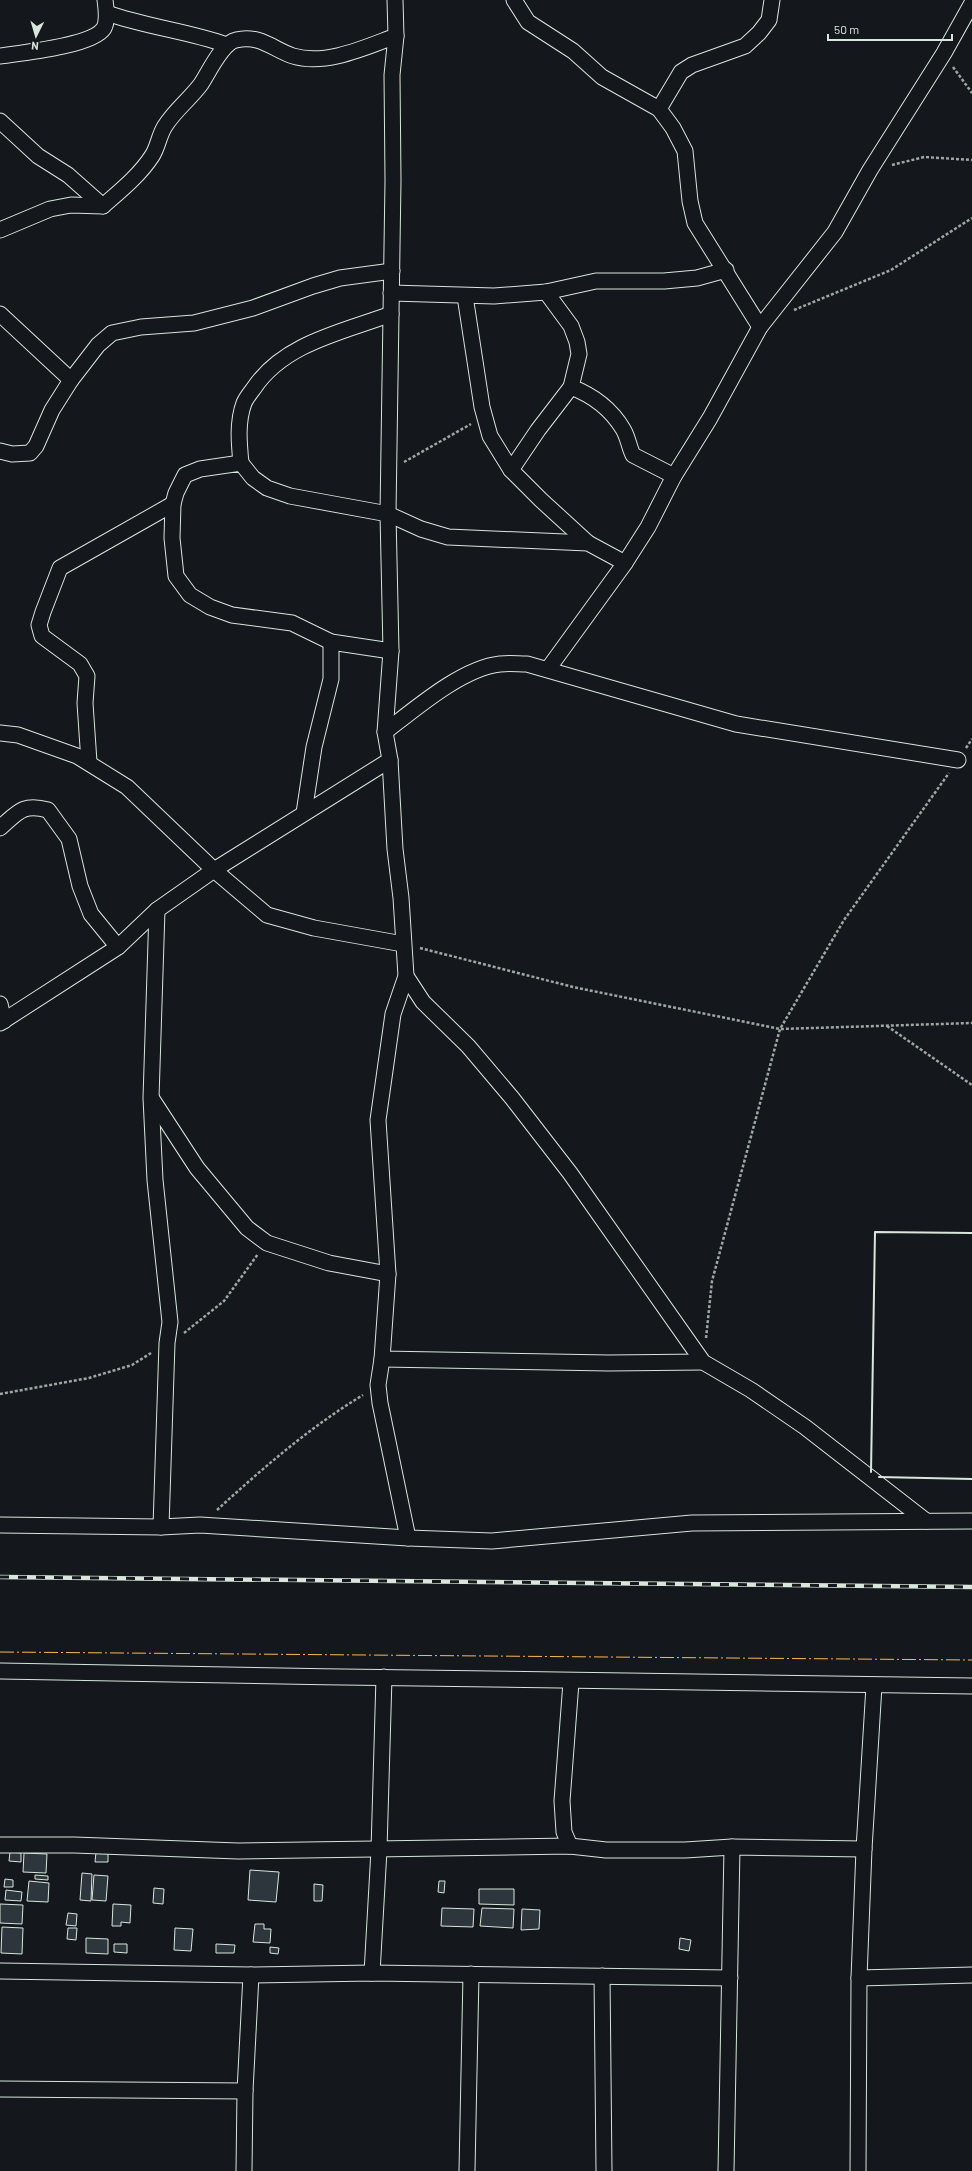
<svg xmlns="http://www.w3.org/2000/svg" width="972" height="2171" font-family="Barlow,sans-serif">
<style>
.building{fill:#2c363c;stroke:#d8e6dc}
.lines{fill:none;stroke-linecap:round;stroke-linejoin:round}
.street-casing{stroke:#d8e6dc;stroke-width:17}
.path{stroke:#9da8a2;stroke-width:2.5;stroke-dasharray:3 2;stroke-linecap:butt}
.street{stroke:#14181c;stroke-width:15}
.rail-casing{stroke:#d8e6dc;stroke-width:4.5}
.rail{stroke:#14181c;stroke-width:3;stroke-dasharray:9;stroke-linecap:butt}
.wall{stroke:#d8e6dc;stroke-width:2}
.power{stroke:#ffb74d;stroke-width:1;stroke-dasharray:14 3 2 3;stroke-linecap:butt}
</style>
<rect width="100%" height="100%" fill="#14181c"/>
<g class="building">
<polygon points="10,1852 21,1853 21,1862 9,1861"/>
<polygon points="96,1852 108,1852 108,1862 95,1862"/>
<polygon points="24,1853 47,1854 46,1873 23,1872"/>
<polygon points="250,1870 279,1872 276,1902 248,1900"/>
<polygon points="82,1873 92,1874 91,1901 80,1900"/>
<polygon points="35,1875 48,1876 48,1880 35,1879"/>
<polygon points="94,1875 108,1876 106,1901 92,1900"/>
<polygon points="5,1879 13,1880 13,1887 4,1887"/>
<polygon points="29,1881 49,1883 48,1902 27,1901"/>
<polygon points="439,1881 445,1881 444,1893 438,1892"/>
<polygon points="314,1884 323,1885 322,1901 314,1901"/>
<polygon points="154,1888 164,1889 163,1904 153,1903"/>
<polygon points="479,1889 514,1889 514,1905 479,1904"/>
<polygon points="6,1890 22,1892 21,1901 5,1900"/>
<polygon points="0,1904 23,1905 22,1924 0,1923"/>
<polygon points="113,1904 131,1905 130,1923 121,1922 121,1926 112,1926"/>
<polygon points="442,1908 474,1909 473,1927 441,1926"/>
<polygon points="482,1908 514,1909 513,1928 480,1926"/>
<polygon points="522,1909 540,1910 539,1929 521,1930"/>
<polygon points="68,1913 77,1914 76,1926 66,1925"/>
<polygon points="255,1924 264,1924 264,1929 271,1929 270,1943 253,1942"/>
<polygon points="2,1927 23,1928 22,1954 1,1953"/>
<polygon points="68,1928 77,1928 76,1940 67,1939"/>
<polygon points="175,1928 193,1929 191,1951 174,1950"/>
<polygon points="86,1938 108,1939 108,1954 86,1953"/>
<polygon points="680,1938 691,1940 689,1951 679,1949"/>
<polygon points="114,1944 127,1944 127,1953 114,1952"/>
<polygon points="216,1944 235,1945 234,1953 216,1953"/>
<polygon points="270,1947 279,1948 278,1954 270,1953"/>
</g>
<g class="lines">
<defs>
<g id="street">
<polyline points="395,0 396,36 392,75 393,180 388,514 391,651 385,732 390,760 395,849 401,898 406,976 393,1014 378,1120 388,1274 382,1359 609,1363 703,1362"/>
<polyline points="514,0 528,22 573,51 602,77 659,109 681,72 692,65 745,46 759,33 769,20 772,0"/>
<path d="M107 13C146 27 188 31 227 45"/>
<path d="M0 56C21 53 93 46 104 28 108 20 106 8 105 0"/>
<polyline points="659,109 673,128 685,151 690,201 695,223 760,327"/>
<polyline points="0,121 38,156 68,175 103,206"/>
<path d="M0 230 50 209 71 205 103 206C120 191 139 176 152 156 158 147 159 135 165 126 175 110 190 99 201 84 209 72 222 43 236 40 260 34 274 50 293 56 326 66 366 47 396 36"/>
<polyline points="391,293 494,296 546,292 596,281 664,281 697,278 726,270"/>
<polyline points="465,296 482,407 490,436 511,470 541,500 588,543"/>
<polyline points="0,314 71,380"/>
<path d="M571 387C592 395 611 409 623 429 628 437 629 447 633 455L674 476"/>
<polyline points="0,451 12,454 30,453 36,446 52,410 71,380 98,345 112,333 141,327 194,323 253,308 313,286 340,278 392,271"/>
<path d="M241 463C239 443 237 422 244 403 246 398 251 392 254 388 284 343 343 332 391 314"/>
<polyline points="511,470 538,430 571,387 579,354 577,342 571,326 546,292"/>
<polyline points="391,651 331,642 292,623 232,615 210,607 190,595 176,576 172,538 173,504 176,493 185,475 200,469 241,463 253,478 267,488 290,496 388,514 421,529 448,537 588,543 625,563"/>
<polyline points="548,669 625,563 648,527 674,476 710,418 760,327 835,232 870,170 944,53 972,3"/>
<path d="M385 732C415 709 462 668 500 664 509 663 518 664 527 664L736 724 958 760"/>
<polyline points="0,733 18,735 77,756 127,787 214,870 267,915 314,928 403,944"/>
<polyline points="89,762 85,703 87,676 80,664 42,636 39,625 43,612 60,568 173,504"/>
<polyline points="304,813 314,747 331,679 331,642"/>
<path d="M0 828C18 812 23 803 48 810L69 839 80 886 91 914 118 947"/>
<polyline points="157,910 151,1098 155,1180 170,1322 167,1343 161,1527"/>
<polyline points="406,976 423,1002 468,1046 512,1098 570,1173 703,1362 751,1390 805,1427 926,1521"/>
<polyline points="0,1004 4,1021"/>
<polyline points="0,1023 118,947 157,910 214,870 390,760"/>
<polyline points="152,1099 197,1168 247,1228 267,1243 329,1263 388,1274"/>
<polyline points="382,1359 378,1385 380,1403 408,1538"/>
<polyline points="0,1525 161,1527 200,1525 408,1538 492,1541 692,1523 972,1521"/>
<path d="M0 1671C324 1676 648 1684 972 1686"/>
<polyline points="0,1845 74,1845 238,1851 570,1846 606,1850 685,1850 732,1847 864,1849"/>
<polyline points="570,1846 564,1832 562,1801 571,1682"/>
<polyline points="0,1971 251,1975 372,1973 730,1978"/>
<polyline points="372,1973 379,1850 384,1677"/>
<polyline points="602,1976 604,2171"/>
<polyline points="859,1978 972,1975"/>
<polyline points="0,2089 245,2091"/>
<polyline points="244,2171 245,2091 251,1975"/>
<polyline points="467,2171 471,1974"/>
<polyline points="726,2171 732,1847"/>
<polyline points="858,2171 859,1978 864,1849 874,1686"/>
</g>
</defs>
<use href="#street" class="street-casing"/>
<g class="path">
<polyline points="953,67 972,93"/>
<polyline points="892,165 924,157 972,160"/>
<polyline points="794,310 891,270 972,218"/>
<polyline points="404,462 471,424"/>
<polyline points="966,748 972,739"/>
<polyline points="420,948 573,987 780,1029 972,1023"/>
<polyline points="887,1026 972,1085"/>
<polyline points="184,1333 224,1301 258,1254"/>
<polyline points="706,1338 712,1281 780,1029 844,920 949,773"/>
<polyline points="0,1394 89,1378 132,1365 151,1353"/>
<path d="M217 1510C263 1468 310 1427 363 1395"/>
</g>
<use href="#street" class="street"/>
<defs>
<polyline id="rail" points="0,1577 972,1587"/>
</defs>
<use href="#rail" class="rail-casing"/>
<use href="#rail" class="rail"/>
<g class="wall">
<polyline points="871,1472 875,1232 972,1233"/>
<polyline points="879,1477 972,1479"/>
</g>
<polyline class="power" points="0,1652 972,1660"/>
</g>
<g transform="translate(36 36) rotate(185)" stroke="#14181c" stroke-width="3" paint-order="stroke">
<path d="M0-3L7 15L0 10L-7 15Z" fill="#d8e6dc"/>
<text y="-6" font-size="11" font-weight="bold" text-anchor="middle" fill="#d8e6dc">N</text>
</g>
<path d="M828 34v6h124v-6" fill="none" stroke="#d8e6dc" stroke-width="2"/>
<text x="834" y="34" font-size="12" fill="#d8e6dc" stroke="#14181c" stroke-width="3" paint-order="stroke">50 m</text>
</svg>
